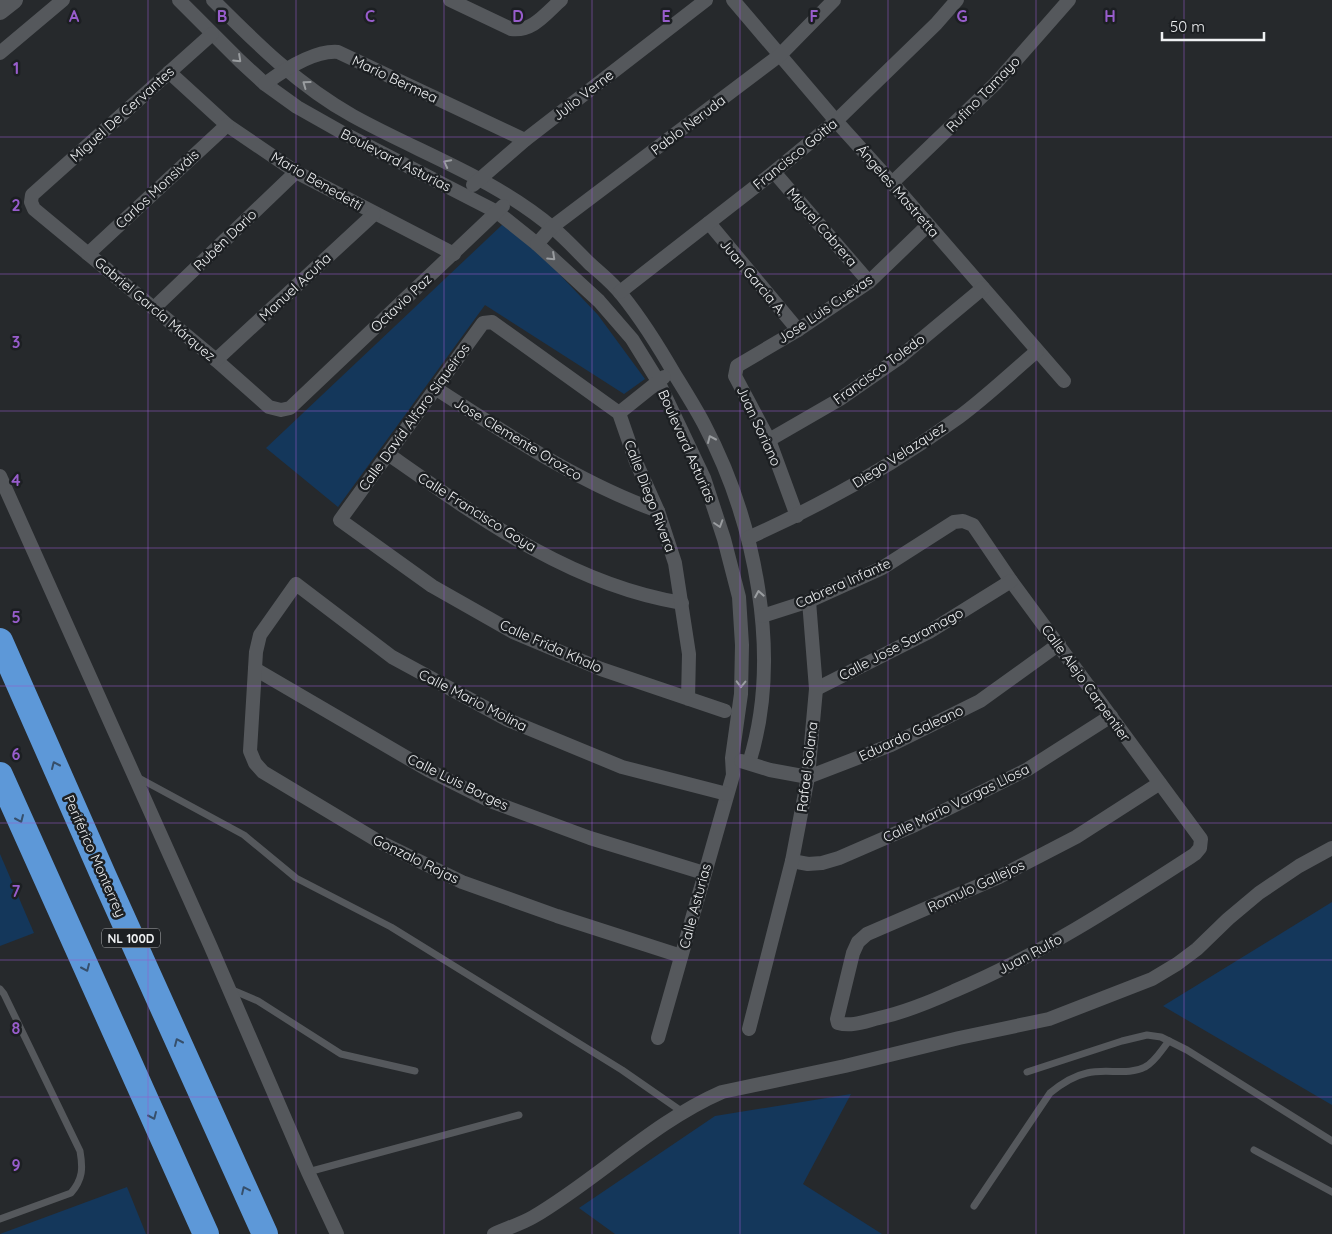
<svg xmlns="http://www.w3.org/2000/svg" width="1332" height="1234" font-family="Quicksand,sans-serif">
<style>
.green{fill:#14375b}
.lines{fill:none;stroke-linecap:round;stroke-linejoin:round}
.service{stroke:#55585c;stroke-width:7}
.minor{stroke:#55585c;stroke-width:14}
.tertiary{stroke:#55585c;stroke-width:18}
.motorway{stroke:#5d98d8;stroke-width:26}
.oneway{stroke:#9a9da0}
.oneway2{stroke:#364f6b}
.grid{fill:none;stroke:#985dcc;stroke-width:1;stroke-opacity:0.55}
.labels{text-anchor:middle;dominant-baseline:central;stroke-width:5;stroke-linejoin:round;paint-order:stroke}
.shield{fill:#1c1f22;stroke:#b0b2b4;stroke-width:1}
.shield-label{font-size:12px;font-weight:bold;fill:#eff1f3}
.street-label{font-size:14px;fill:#eff1f3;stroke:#1c1f22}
.grid-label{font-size:16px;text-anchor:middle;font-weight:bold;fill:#985dcc;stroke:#1c1f22;stroke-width:5;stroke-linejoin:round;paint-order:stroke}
</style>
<rect width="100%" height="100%" fill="#26292c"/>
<g class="green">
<polygon points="503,224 547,261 598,315 645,379 624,394 485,305 338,507 266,448"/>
<polygon points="0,854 34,933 0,946"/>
<polygon points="1332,902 1332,1105 1163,1006"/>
<polygon points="851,1094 803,1184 882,1234 615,1234 579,1208 715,1116"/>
<polygon points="127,1187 146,1234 0,1234"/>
</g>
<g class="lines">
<g class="service">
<polyline points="137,777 244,835 296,878 391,927 622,1070 684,1113"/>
<path d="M0 989 4 994 80 1151C83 1168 83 1179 71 1193L0 1219"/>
<polyline points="230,989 258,1001 341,1054 415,1071"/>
<polyline points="1027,1072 1122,1041 1147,1035 1161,1037 1187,1050 1332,1141"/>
<polyline points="1254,1150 1332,1192"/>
<polyline points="308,1172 519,1115"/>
<path d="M974 1206 1050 1093C1061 1084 1073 1076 1087 1073 1106 1068 1128 1076 1145 1067 1155 1062 1162 1049 1169 1041"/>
</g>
<g class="minor">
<polyline points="179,0 240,61 265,84 297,107 343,133 497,212 537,244 599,301 632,339 658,381 704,478 724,539 739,597 742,645 741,694 732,758 733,775 658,1038"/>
<path d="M213 0C256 43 299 86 353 116 420 153 494 178 553 228 565 238 577 251 589 263 600 273 613 283 622 295 642 320 659 347 675 375 685 391 695 407 704 424 755 521 783 656 749 763"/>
<path d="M450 0 511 29C533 32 546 13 561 0"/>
<polyline points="733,0 836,121 892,183 1064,381"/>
<polyline points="212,34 32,195 31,202 34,209 216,360 269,407 281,410 290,408 503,206"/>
<polyline points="0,53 63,0"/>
<polyline points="169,72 227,125 296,172 454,254"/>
<path d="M265 84C284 70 314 50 338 52L525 140"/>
<polyline points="774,172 869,282"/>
<polyline points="892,183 996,83 1069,0"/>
<polyline points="473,185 525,140 706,0"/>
<polyline points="709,223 798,330"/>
<polyline points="537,244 552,227 780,55 834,0"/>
<polyline points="88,254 227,125"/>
<polyline points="620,292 774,172 836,121 936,24 957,0"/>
<polyline points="154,308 296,172"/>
<polyline points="216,360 374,214"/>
<path d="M435 388C507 434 577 482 658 511"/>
<polyline points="619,413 664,377"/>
<polyline points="769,440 840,399 899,358 983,288"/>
<path d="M388 454C478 517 571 585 682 603"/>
<polyline points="0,476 210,945 308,1172 337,1234"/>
<polyline points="797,516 769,440 735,376 737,366 798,330 869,282 928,225"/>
<path d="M748 538C822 505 893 465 959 417 986 397 1011 373 1037 351"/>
<path d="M762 616 809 601 882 568 954 522 963 521 973 525 1011 581 1201 839 1200 848 1195 854C1118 904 1040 955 954 991 930 1002 905 1012 879 1018 866 1021 852 1027 838 1023L837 1019 853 953 858 942 867 934 999 877 1076 837 1160 783"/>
<polyline points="255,669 428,770 490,801 590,838 704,873"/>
<polyline points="816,689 929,632 1011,581"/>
<polyline points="688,699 689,654 675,563 658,511 636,462 619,413 492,322 483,323 340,520 432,586 513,632 601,669 725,711"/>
<polyline points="741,761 770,770 808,777 891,745 980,701 1059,644"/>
<polyline points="792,861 808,864 822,863 839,858 915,825 1028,769 1111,716"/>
<polyline points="681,956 557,916 462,882 378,841 263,772 255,763 250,751 256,652 260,635 296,584 392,657 508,720 622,767 727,794"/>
<polyline points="749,1029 792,861 808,777 816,689 809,601"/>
<path d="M494 1234C507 1228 521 1224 533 1217 598 1179 653 1122 722 1092L845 1066 959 1038 1049 1019 1152 979 1177 964 1197 949 1228 919 1259 893 1299 866 1332 848"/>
</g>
<polyline class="tertiary" points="0,11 14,0"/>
<g class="motorway">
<polyline points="0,641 104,877 265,1234"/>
<polyline points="0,775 206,1234"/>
</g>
</g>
<defs><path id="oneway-chevron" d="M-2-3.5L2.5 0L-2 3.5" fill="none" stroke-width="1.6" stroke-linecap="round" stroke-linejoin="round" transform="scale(1.25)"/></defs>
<g class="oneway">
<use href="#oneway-chevron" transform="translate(238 59) rotate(43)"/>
<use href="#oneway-chevron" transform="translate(306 84) rotate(-144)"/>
<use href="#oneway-chevron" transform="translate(447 163) rotate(-153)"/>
<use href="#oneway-chevron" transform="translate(552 257) rotate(43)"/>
<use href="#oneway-chevron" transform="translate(711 439) rotate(-114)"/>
<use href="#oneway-chevron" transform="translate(719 524) rotate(72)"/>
<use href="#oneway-chevron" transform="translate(759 594) rotate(-100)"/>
<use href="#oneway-chevron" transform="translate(741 684) rotate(91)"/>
</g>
<g class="oneway2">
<use href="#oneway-chevron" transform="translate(55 765) rotate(-114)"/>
<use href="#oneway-chevron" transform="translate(20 819) rotate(66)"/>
<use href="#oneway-chevron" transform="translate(86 968) rotate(66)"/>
<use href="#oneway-chevron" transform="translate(178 1042) rotate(-114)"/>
<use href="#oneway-chevron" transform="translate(153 1116) rotate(66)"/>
<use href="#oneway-chevron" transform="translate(245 1190) rotate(-115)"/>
</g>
<path class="grid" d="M148 0V1234M296 0V1234M444 0V1234M592 0V1234M740 0V1234M888 0V1234M1036 0V1234M1184 0V1234M0 137H1332M0 274H1332M0 411H1332M0 548H1332M0 686H1332M0 823H1332M0 960H1332M0 1097H1332"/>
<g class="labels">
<rect class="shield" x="102" y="928.5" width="58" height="19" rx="4"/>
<g class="shield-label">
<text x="131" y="938">NL 100D</text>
</g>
<g class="street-label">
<text transform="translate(395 79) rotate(25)">Mario Bermea</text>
<text transform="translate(983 94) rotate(-46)">Rufino Tamayo</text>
<text transform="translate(583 95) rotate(-38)">Julio Verne</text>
<text transform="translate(122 114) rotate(-42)">Miguel De Cervantes</text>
<text transform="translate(688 125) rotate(-37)">Pablo Neruda</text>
<text transform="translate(795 154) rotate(-39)">Francisco Goitia</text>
<text transform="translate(396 160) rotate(27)">Boulevard Asturias</text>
<text transform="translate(317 181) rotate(30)">Mario Benedetti</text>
<text transform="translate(157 189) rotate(-43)">Carlos Monsiváis</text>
<text transform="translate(898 191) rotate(49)">Ángeles Mastretta</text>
<text transform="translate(822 227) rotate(49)">Miguel Cabrera</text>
<text transform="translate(225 240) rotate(-44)">Rubén Dario</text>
<text transform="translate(753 277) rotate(50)">Juan Garcia A.</text>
<text transform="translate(295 287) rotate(-43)">Manuel Acuña</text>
<text transform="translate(401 303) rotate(-43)">Octavio Paz</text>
<text transform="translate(155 309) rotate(40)">Gabriel García Márquez</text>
<text transform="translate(825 309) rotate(-34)">Jose Luis Cuevas</text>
<text transform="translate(879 369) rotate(-36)">Francisco Toledo</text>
<text transform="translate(414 417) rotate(-54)">Calle David Alfaro Siqueiros</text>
<text transform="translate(759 426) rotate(65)">Juan Soriano</text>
<text transform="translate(518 439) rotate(31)">Jose Clemente Orozco</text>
<text transform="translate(687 446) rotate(66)">Boulevard Asturias</text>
<text transform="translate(899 455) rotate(-33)">Diego Velazquez</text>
<text transform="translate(650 496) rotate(69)">Calle Diego Rivera</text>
<text transform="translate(477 512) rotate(32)">Calle Francisco Goya</text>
<text transform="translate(843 583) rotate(-24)">Cabrera Infante</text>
<text transform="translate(901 644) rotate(-28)">Calle Jose Saramago</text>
<text transform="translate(551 646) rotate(24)">Calle Frida Khalo</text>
<text transform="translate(1086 683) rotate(54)">Calle Alejo Carpentier</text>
<text transform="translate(473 700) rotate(27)">Calle Mario Molina</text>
<text transform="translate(911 733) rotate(-25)">Eduardo Galeano</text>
<text transform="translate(807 767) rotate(-83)">Rafael Solana</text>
<text transform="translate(458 782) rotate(26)">Calle Luis Borges</text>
<text transform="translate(956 803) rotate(-26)">Calle Mario Vargas Llosa</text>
<text transform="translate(95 856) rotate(66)">Periférico Monterrey</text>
<text transform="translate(416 859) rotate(26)">Gonzalo Rojas</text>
<text transform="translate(976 886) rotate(-25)">Romulo Gallejos</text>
<text transform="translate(695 906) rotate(-75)">Calle Asturias</text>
<text transform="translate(1030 954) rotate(-28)">Juan Rulfo</text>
</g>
</g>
<g class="grid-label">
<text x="74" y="22">A</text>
<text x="222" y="22">B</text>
<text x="370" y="22">C</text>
<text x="518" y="22">D</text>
<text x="666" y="22">E</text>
<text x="814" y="22">F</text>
<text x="962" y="22">G</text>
<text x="1110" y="22">H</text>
<text x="16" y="74">1</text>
<text x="16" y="211">2</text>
<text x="16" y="348">3</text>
<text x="16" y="486">4</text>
<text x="16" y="623">5</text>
<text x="16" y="760">6</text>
<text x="16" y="897">7</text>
<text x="16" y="1034">8</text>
<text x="16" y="1171">9</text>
</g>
<path d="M1162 32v8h102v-8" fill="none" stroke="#eff1f3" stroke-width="2.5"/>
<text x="1170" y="32" font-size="15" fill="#eff1f3" stroke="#1c1f22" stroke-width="4" paint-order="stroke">50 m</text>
</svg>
